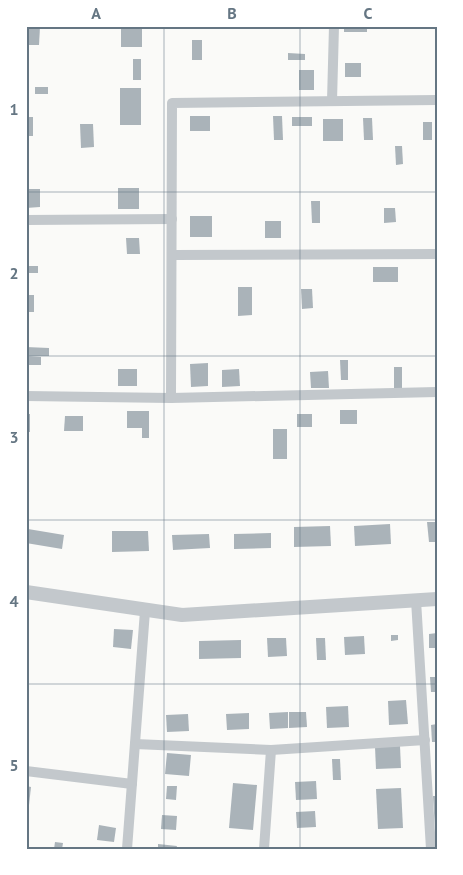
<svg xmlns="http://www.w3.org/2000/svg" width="463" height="875" font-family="'PT Sans',sans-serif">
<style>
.building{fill:#aab3b9}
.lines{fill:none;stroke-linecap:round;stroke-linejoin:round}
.minor{stroke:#c3c8cc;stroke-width:10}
.tertiary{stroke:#c3c8cc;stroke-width:14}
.grid{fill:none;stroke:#657683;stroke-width:1;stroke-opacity:0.55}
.neatline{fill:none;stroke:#657683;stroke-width:2}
.grid-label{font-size:16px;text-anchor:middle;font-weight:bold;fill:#657683}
</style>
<rect width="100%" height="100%" fill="#fafaf8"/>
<g class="building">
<polygon points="26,26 40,27 39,45 26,45"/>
<rect x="344" y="26" width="23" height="6"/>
<polygon points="121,28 142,29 142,47 121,47"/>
<rect x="192" y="40" width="10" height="20"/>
<polygon points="288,53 305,54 305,60 288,60"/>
<rect x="133" y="59" width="8" height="21"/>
<rect x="345" y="63" width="16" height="14"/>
<rect x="299" y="70" width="15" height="20"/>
<rect x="35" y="87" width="13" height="7"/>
<rect x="120" y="88" width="21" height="37"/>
<rect x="190" y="116" width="20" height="15"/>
<polygon points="273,116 282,116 283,140 274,140"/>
<rect x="26" y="117" width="7" height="19"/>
<rect x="292" y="117" width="20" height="9"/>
<polygon points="363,118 372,118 373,140 364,140"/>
<rect x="323" y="119" width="20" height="22"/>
<rect x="423" y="122" width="9" height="18"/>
<polygon points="80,124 93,124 94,147 81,148"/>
<polygon points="395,146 402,146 403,164 396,165"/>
<rect x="118" y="188" width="21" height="21"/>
<polygon points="26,189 40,189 40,207 26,208"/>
<polygon points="311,201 320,201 320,223 312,223"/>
<polygon points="384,208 395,208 396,222 384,223"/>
<rect x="190" y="216" width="22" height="21"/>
<rect x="265" y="221" width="16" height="17"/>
<polygon points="126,238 139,238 140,254 127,254"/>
<rect x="26" y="266" width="12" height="7"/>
<rect x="373" y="267" width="25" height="15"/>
<polygon points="238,287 252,287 252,315 238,316"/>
<polygon points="301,289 312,289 313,308 302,309"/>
<rect x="26" y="295" width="8" height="17"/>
<polygon points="26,347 49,348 49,356 26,356"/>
<polygon points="26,356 41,357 41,365 26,365"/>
<polygon points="340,360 348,360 348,380 341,380"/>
<polygon points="208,363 208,386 191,387 190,364"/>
<rect x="394" y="367" width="8" height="22"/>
<rect x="118" y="369" width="19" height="17"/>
<polygon points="239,369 240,386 222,387 222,370"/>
<polygon points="328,371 329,388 311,388 310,372"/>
<rect x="340" y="410" width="17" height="14"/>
<polygon points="127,411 149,411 149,438 142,438 142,428 127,428"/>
<rect x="26" y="414" width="4" height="18"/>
<rect x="297" y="414" width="15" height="13"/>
<polygon points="65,416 83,416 83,431 64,431"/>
<rect x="273" y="429" width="14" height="30"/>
<polygon points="427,522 437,522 437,542 429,542"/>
<polygon points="390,524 391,544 355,546 354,526"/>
<polygon points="330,526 331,546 294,547 294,527"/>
<polygon points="28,529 64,535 62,549 26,543"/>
<polygon points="112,531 148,531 149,551 112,552"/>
<polygon points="271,533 271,548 234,549 234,534"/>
<polygon points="209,534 210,548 173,550 172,535"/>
<polygon points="114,629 133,630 131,649 113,647"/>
<polygon points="437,633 437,648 429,648 429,634"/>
<polygon points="391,635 398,635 398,640 391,641"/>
<polygon points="364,636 365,654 345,655 344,637"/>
<polygon points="267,638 286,638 287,656 268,657"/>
<polygon points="316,638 325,638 326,660 317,660"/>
<polygon points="241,640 241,658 199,659 199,641"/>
<polygon points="430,677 437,677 437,692 431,692"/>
<polygon points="406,700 408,724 389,725 388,701"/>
<polygon points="348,706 349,727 327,728 326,707"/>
<polygon points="288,712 288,728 270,729 269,713"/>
<polygon points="289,712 306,712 307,727 289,728"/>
<polygon points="249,713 249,729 227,730 226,714"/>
<polygon points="188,714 189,731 167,732 166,715"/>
<polygon points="437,724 437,742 432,742 431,725"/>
<polygon points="400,746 401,768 376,769 375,747"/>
<polygon points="167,753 191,755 189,776 165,774"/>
<polygon points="332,759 340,759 341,780 333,780"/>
<polygon points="316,781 317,799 296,800 295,782"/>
<polygon points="233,783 257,785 253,830 229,828"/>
<polygon points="26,786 31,787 29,805 26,804"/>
<polygon points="167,786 177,786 176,800 166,799"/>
<polygon points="401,788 403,828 378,829 376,789"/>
<polygon points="433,796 437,796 437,829 435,829"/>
<polygon points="315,811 316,827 297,828 296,812"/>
<polygon points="162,815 177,816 176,830 161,829"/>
<polygon points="99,825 116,828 114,842 97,840"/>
<polygon points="55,842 63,843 62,849 54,849"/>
<polygon points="158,844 177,846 176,849 158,849"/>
</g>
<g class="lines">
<g class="minor">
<polyline points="332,101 334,26"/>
<polyline points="26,220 172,219"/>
<polyline points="172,255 437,254"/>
<polyline points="26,396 171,398 437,392"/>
<polyline points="171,398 172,103 437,100"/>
<polyline points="416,600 431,849"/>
<polyline points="135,744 271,750 425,740"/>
<polyline points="26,771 132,784"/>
<polyline points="127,849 145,611"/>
<polyline points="264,849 271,750"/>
</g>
<polyline class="tertiary" points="26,592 182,615 437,599"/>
</g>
<path class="grid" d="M164 26V849M300 26V849M26 192H437M26 356H437M26 520H437M26 684H437"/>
<rect width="463" height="875" fill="none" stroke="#ffffff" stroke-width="55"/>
<rect x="28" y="28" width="408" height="820" class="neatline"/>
<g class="grid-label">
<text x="96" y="19">A</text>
<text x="232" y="19">B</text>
<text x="368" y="19">C</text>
<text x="14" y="115">1</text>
<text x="14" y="279">2</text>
<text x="14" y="443">3</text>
<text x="14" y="607">4</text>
<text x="14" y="771">5</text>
</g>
</svg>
